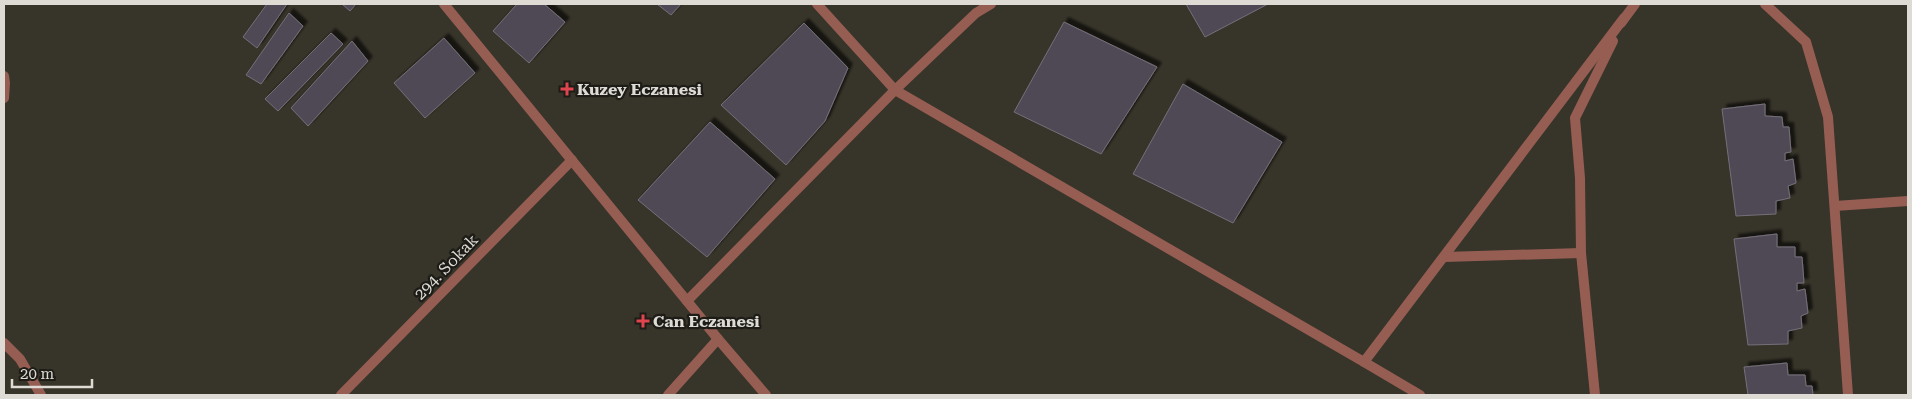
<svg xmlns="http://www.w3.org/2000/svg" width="1912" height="399" font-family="'Roboto Serif',serif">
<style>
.building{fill:#504a55;stroke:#746f7a;filter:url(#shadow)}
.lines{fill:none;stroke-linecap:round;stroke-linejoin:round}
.minor{stroke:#965d53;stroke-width:10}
.health-dot{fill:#e0444e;stroke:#1d1c17;stroke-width:2}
.labels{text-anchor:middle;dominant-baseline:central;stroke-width:4.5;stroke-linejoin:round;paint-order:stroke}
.poi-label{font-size:16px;font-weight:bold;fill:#dddbd4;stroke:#1d1c17;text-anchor:start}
.street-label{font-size:16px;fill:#dddbd4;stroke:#1d1c17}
</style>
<defs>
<filter id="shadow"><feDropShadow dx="4.5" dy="-4.5" stdDeviation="1" flood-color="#0009"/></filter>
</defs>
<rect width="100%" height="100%" fill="#373429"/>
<g class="building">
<polygon points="267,4 287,4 257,48 243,37"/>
<polygon points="342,4 356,4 350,11"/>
<polygon points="517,4 544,4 565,22 529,63 493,31"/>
<polygon points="657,4 681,4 671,15"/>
<polygon points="1186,4 1268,4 1205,37"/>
<polygon points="289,13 303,26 261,84 246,75"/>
<polygon points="1064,22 1157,67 1101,154 1014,112"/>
<polygon points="804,23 848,68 825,121 786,165 721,105"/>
<polygon points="331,33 343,44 278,111 265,99"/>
<polygon points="444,38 475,73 425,118 394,83"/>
<polygon points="352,41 368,61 308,126 291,108"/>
<polygon points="1183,84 1282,142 1233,223 1133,174"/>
<polygon points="1765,104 1765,116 1782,117 1783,127 1789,127 1791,152 1785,153 1785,161 1793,159 1796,183 1788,186 1790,198 1776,201 1776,214 1736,216 1722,109"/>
<polygon points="710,122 775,179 707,257 638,200"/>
<polygon points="1777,234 1777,247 1795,247 1795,257 1802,257 1804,283 1797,283 1797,291 1805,289 1808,313 1801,316 1802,328 1788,331 1788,344 1748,345 1734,239"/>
<polygon points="1787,363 1788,375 1805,375 1806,386 1812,386 1813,395 1748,395 1744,367"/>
</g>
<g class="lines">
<g class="minor">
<polyline points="444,4 718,339 766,395"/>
<polyline points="817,4 895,90 1364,362 1624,18"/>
<polyline points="1765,4 1806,42 1828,117 1848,395"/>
<polyline points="1621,23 1635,4"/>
<polyline points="4,76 5,83 4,98"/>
<polyline points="1835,206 1908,201"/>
<polyline points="1444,257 1581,253"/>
<polyline points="687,301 895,90 976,13 991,4"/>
<polyline points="4,343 20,359 41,395"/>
<polyline points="1364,362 1420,395"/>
<polyline points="341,395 572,160"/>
<polyline points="668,395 718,339"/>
<polyline points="1595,395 1581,253 1580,178 1575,118 1613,41"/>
</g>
</g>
<g class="health-dot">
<path d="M564.5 81.5h5v5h5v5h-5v5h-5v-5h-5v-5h5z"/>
<path d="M640.5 313.5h5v5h5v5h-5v5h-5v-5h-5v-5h5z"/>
</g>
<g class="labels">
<g class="poi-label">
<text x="577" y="89">Kuzey Eczanesi</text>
<text x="653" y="321">Can Eczanesi</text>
</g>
<g class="street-label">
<text transform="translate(446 267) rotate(-46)">294. Sokak</text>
</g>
</g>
<rect width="1912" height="399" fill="none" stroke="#dddbd4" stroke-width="10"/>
<path d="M12 379v8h80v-8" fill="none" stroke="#dddbd4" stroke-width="2.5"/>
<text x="20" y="379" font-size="15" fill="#dddbd4" stroke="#1d1c17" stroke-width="4" paint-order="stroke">20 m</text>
</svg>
